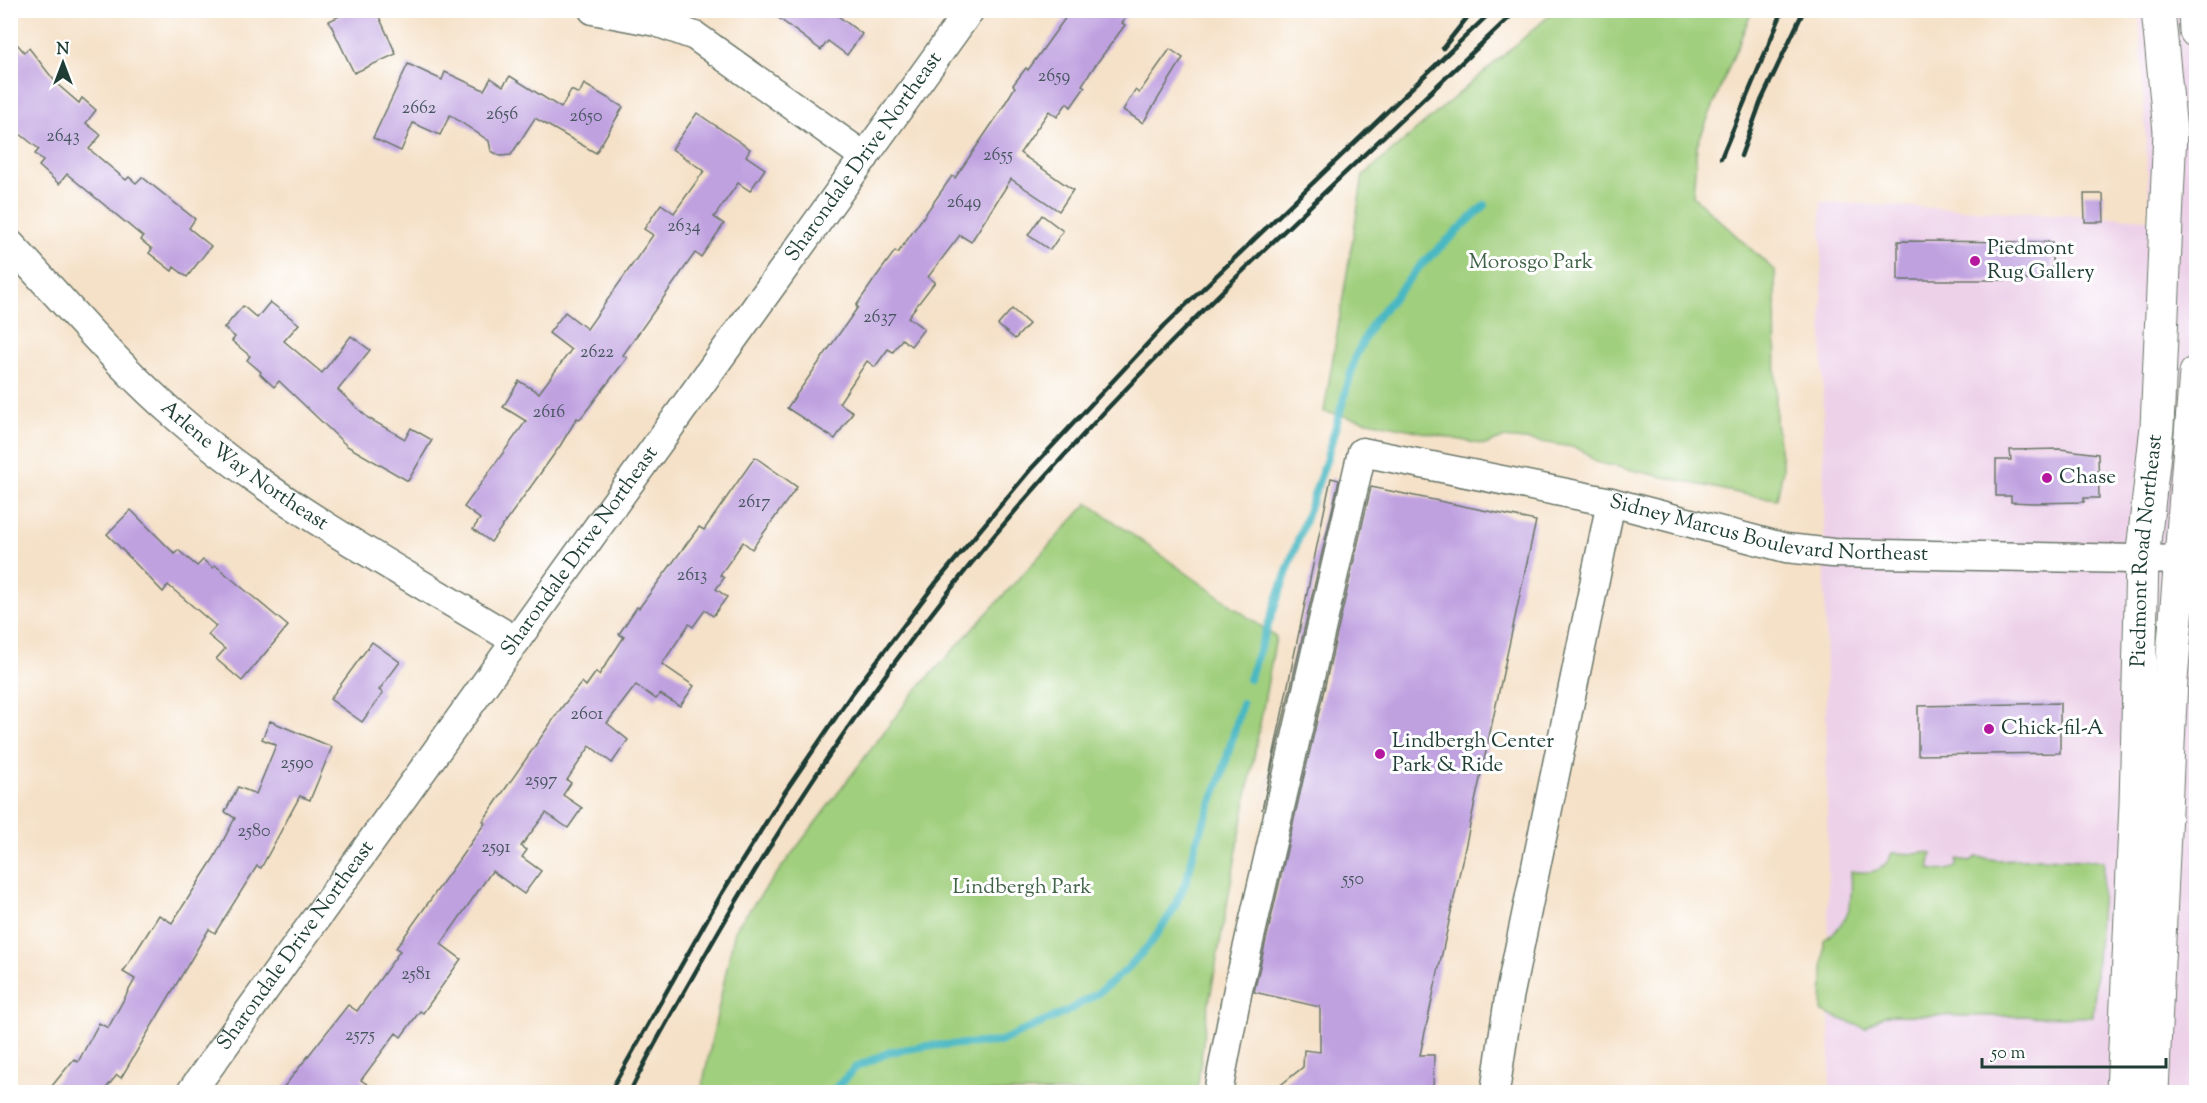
<svg xmlns="http://www.w3.org/2000/svg" width="2207" height="1103" font-family="'Sorts Mill Goudy',serif">
<style>
.built{fill:#edd1e9}
.green{fill:#a0cf7d;stroke:#608658;stroke-width:1.5}
.lines{fill:none;stroke-linecap:round;stroke-linejoin:round}
.stream{stroke:#4ab8c3;stroke-width:8}
.building{fill:#bfa1e0}
.minor-casing{stroke:#6a7668;stroke-width:31}
.major-casing{stroke:#6a7668;stroke-width:35}
.minor{stroke:#fff;stroke-width:28}
.major{stroke:#fff;stroke-width:33}
.rail{stroke:#1f3d34;stroke-width:4.5}
.poi-dot{fill:#b5179e;stroke:#fff;stroke-width:2}
.labels{text-anchor:middle;dominant-baseline:central;stroke-width:6;stroke-linejoin:round;paint-order:stroke}
.number-label{font-size:18px;fill:#47565f}
.street-label{font-size:21px;fill:#1f3d34;stroke:#fff}
.poi-label{font-size:21px;fill:#1f3d34;stroke:#fff;text-anchor:start}
.park-label{font-size:21px;fill:#3f6246;stroke:#fff}
</style>
<rect width="100%" height="100%" fill="#fff"/>
<filter id="ink" filterUnits="userSpaceOnUse"><feTurbulence type="fractalNoise" baseFrequency=".0167" numOctaves="2"/><feDisplacementMap in="SourceGraphic" scale="12" xChannelSelector="R" yChannelSelector="G"/><feConvolveMatrix kernelMatrix="1 2 1 2 8 2 1 2 1" color-interpolation-filters="sRGB"/></filter>
<filter id="wash" filterUnits="userSpaceOnUse"><feTurbulence type="fractalNoise" baseFrequency=".008" numOctaves="4" result="noise"/><feDisplacementMap in="SourceGraphic" scale="24" xChannelSelector="R" yChannelSelector="G"/><feGaussianBlur stdDeviation="1.35" result="paint"/><feColorMatrix in="noise" values="0 0 0 0 0 0 0 0 0 0 0 0 0 0 0 0 0 1.4 0 .05"/><feComposite in="paint" operator="in"/></filter>
<g filter="url(#wash)">
<rect width="100%" height="100%" fill="#f5e1c8"/>
<polygon class="built" points="2139,11 2196,11 2196,1092 1830,1092 1821,202 2150,219"/>
<g class="green">
<polygon points="1556,10 1752,11 1697,145 1693,196 1775,271 1776,423 1783,469 1777,499 1747,495 1595,462 1585,452 1572,447 1535,441 1503,438 1485,445 1324,412 1363,176"/>
<polygon points="1088,503 1276,637 1206,1019 1197,1092 701,1092 735,929 912,695"/>
<path d="M1922 852 1932 853 1929 869C1938 871 1950 872 1957 865L1958 859 1970 861 1977 857 1997 860 2042 858 2104 861 2093 1017 1884 1015 1865 1028 1822 1012 1824 940C1851 922 1853 902 1851 871 1870 874 1884 873 1892 853L1918 854Z"/>
</g>
<g class="lines">
<g class="stream">
<polyline points="1249,679 1326,461 1356,355 1373,322 1420,266 1485,205"/>
<polyline points="832,1092 856,1067 890,1052 926,1046 999,1042 1066,1012 1098,993 1126,970 1151,943 1172,912 1187,879 1196,843 1222,775 1242,704"/>
</g>
</g>
<g id="blocks">
<g class="building">
<polygon points="352,10 376,10 396,54 354,73 329,21"/>
<polygon points="768,10 830,10 862,34 847,55 828,41 821,50"/>
<polygon points="1071,10 1130,10 1122,23 1125,25 1094,67 1082,85 1085,87 1071,107 1067,103 1057,117 1049,111 1020,153 1073,190 1059,211 1011,179 971,242 960,235 928,277 935,282 908,317 924,329 911,346 902,339 893,352 888,349 875,367 867,361 839,403 853,412 835,439 787,408 858,307 856,306 876,277 895,251 898,253 952,176 955,178 998,115 1015,87 1013,85 1026,68 1028,70"/>
<polygon points="10,36 24,52 29,48 57,84 79,103 82,98 96,110 86,123 101,135 89,149 126,180 129,177 136,183 142,177 195,219 189,228 211,246 187,277 174,267 172,271 149,253 152,249 141,240 143,237 67,174 59,184 39,166 43,161 35,154 39,149 10,126"/>
<polygon points="1170,49 1183,58 1143,123 1123,110 1135,90 1139,93"/>
<polygon points="408,64 442,80 445,72 484,90 491,78 503,86 510,76 561,108 571,90 579,94 584,84 623,107 596,153 535,118 511,155 501,156 491,151 489,141 450,115 440,135 413,123 401,151 373,138"/>
<polygon points="697,113 750,149 746,156 765,169 750,191 738,183 714,217 724,224 701,257 695,253 623,355 627,358 580,419 577,418 560,446 491,542 473,529 480,519 464,507 526,421 503,407 519,381 539,393 571,350 549,333 565,312 587,329 653,235 644,229 661,204 674,213 704,171 672,149"/>
<polygon points="2084,194 2103,194 2104,222 2085,222"/>
<polygon points="1042,215 1063,231 1050,250 1028,235"/>
<polygon points="1898,241 2052,242 2052,280 1898,280"/>
<polygon points="270,302 299,324 284,341 322,373 351,336 370,350 338,390 368,418 405,439 411,428 432,440 408,481 347,446 279,381 274,387 260,374 261,372 247,360 250,356 232,341 235,337 224,328 243,306 257,318"/>
<polygon points="1012,309 1029,324 1015,339 998,325"/>
<polygon points="2060,449 2098,454 2099,498 2084,498 2084,502 2033,503 2011,502 2011,496 1996,496 1996,460 2011,460 2010,450"/>
<polygon points="755,457 797,487 752,549 743,542 720,575 724,578 716,589 727,597 713,616 705,610 693,627 689,624 662,664 694,686 680,706 660,694 656,699 636,685 607,723 628,740 612,763 590,746 567,780 571,783 563,795 582,808 568,828 546,813 521,846 527,850 522,857 541,871 524,894 492,871 441,944 461,959 423,1013 420,1011 401,1037 396,1033 361,1080 379,1092 280,1092 348,1005 357,1011 400,951 396,948 485,823 483,821 562,707 582,682 586,686 596,672 599,675 624,637 619,634 637,607 639,608 699,527 704,530"/>
<polygon points="1331,478 1339,480 1262,810"/>
<polygon points="1371,487 1536,521 1420,1055 1434,1055 1433,1092 1272,1092 1303,1067 1304,1050 1320,1052 1320,1007 1254,992"/>
<polygon points="131,510 175,554 178,550 197,566 203,560 213,568 215,565 288,626 242,681 216,659 225,649 208,635 216,626 168,585 163,592 107,534"/>
<polygon points="372,642 400,662 379,690 383,693 362,722 330,699"/>
<polygon points="2060,703 2060,753 1918,755 1918,706"/>
<polygon points="270,721 332,747 310,800 300,796 261,868 257,866 215,933 209,929 121,1078 117,1075 103,1092 47,1092 74,1059 78,1062 99,1023 108,1028 135,979 123,972 159,915 172,923 214,858 235,818 225,812 238,787 256,794 276,745 262,739"/>
</g>
</g>
</g>
<g filter="url(#ink)">
<use href="#blocks" fill-opacity="0" stroke="#6a7668" stroke-width="1.5"/>
<g class="lines">
<defs>
<g id="minor">
<polyline points="593,10 656,22 695,36 865,157"/>
<path id="s1" d="M10 244C65 302 117 366 178 418 277 505 403 572 516 641"/>
<path id="s2" d="M191 1092 970 10"/>
<path id="s3" d="M1218 1092 1238 989 1362 452 1611 502 1786 548 1833 553 2182 560"/>
<polyline points="1495,1092 1509,998 1611,502"/>
</g>
<g id="major">
<polyline points="2195,10 2196,31"/>
<path id="s4" d="M2123 1092 2136 804 2142 560 2157 427 2170 131 2158 10"/>
<polyline points="2152,1092 2171,680 2196,373"/>
</g>
</defs>
<use href="#minor" class="minor-casing"/>
<use href="#major" class="major-casing"/>
<use href="#minor" class="minor"/>
<use href="#major" class="major"/>
<g class="rail">
<polyline points="1443,48 1473,10"/>
<polyline points="1741,156 1761,101 1804,10"/>
<polyline points="1721,158 1783,10"/>
<polyline points="610,1092 722,893 785,792 851,695 935,584 1030,470 1164,326 1493,10"/>
<path d="M630 1092C651 1048 677 1005 701 962 798 791 913 625 1044 478 1191 312 1357 163 1517 10"/>
</g>
</g>
</g>
<g class="poi-dot">
<circle cx="1975" cy="261" r="6"/>
<circle cx="2047" cy="478" r="6"/>
<circle cx="1989" cy="729" r="6"/>
<circle cx="1380" cy="754" r="6"/>
</g>
<g class="labels">
<g class="number-label">
<text x="1054" y="77">2659</text>
<text x="419" y="109">2662</text>
<text x="502" y="115">2656</text>
<text x="586" y="117">2650</text>
<text x="63" y="137">2643</text>
<text x="998" y="156">2655</text>
<text x="964" y="203">2649</text>
<text x="684" y="227">2634</text>
<text x="880" y="318">2637</text>
<text x="597" y="353">2622</text>
<text x="549" y="413">2616</text>
<text x="754" y="503">2617</text>
<text x="692" y="576">2613</text>
<text x="587" y="715">2601</text>
<text x="297" y="764">2590</text>
<text x="541" y="781">2597</text>
<text x="254" y="832">2580</text>
<text x="496" y="848">2591</text>
<text x="1353" y="880">550</text>
<text x="416" y="975">2581</text>
<text x="360" y="1036">2575</text>
</g>
<g class="street-label">
<text stroke="none"><textPath href="#s2" startOffset="1152">Sharondale Drive Northeast</textPath></text>
<text stroke="none"><textPath href="#s1" startOffset="324">Arlene Way Northeast</textPath></text>
<text stroke="none"><textPath href="#s3" startOffset="1071">Sidney Marcus Boulevard Northeast</textPath></text>
<text stroke="none"><textPath href="#s4" startOffset="542">Piedmont Road Northeast</textPath></text>
<text stroke="none"><textPath href="#s2" startOffset="666">Sharondale Drive Northeast</textPath></text>
<text stroke="none"><textPath href="#s2" startOffset="180">Sharondale Drive Northeast</textPath></text>
</g>
<g class="poi-label">
<text x="1987" y="249">Piedmont<tspan x="1987" dy="24">Rug Gallery</tspan></text>
<text x="2059" y="478">Chase</text>
<text x="2001" y="729">Chick-fil-A</text>
<text x="1392" y="742">Lindbergh Center<tspan x="1392" dy="24">Park &amp; Ride</tspan></text>
</g>
<g class="park-label">
<text x="1531" y="263">Morosgo Park</text>
<text x="1022" y="888">Lindbergh Park</text>
</g>
</g>
<rect width="2207" height="1103" fill="none" stroke="#fff" stroke-width="36"/>
<g transform="translate(63 63)" stroke="#ffffff" stroke-width="4.5" paint-order="stroke">
<path d="M0-4.5L10 22L0 15L-10 22Z" fill="#1f3d34"/>
<text y="-9" font-size="16" font-weight="bold" text-anchor="middle" fill="#1f3d34">N</text>
</g>
<path d="M1982 1058v9h184v-9" fill="none" stroke="#1f3d34" stroke-width="3"/>
<text x="1991" y="1058" font-size="18" fill="#1f3d34" stroke="#ffffff" stroke-width="4.5" paint-order="stroke">50 m</text>
</svg>
